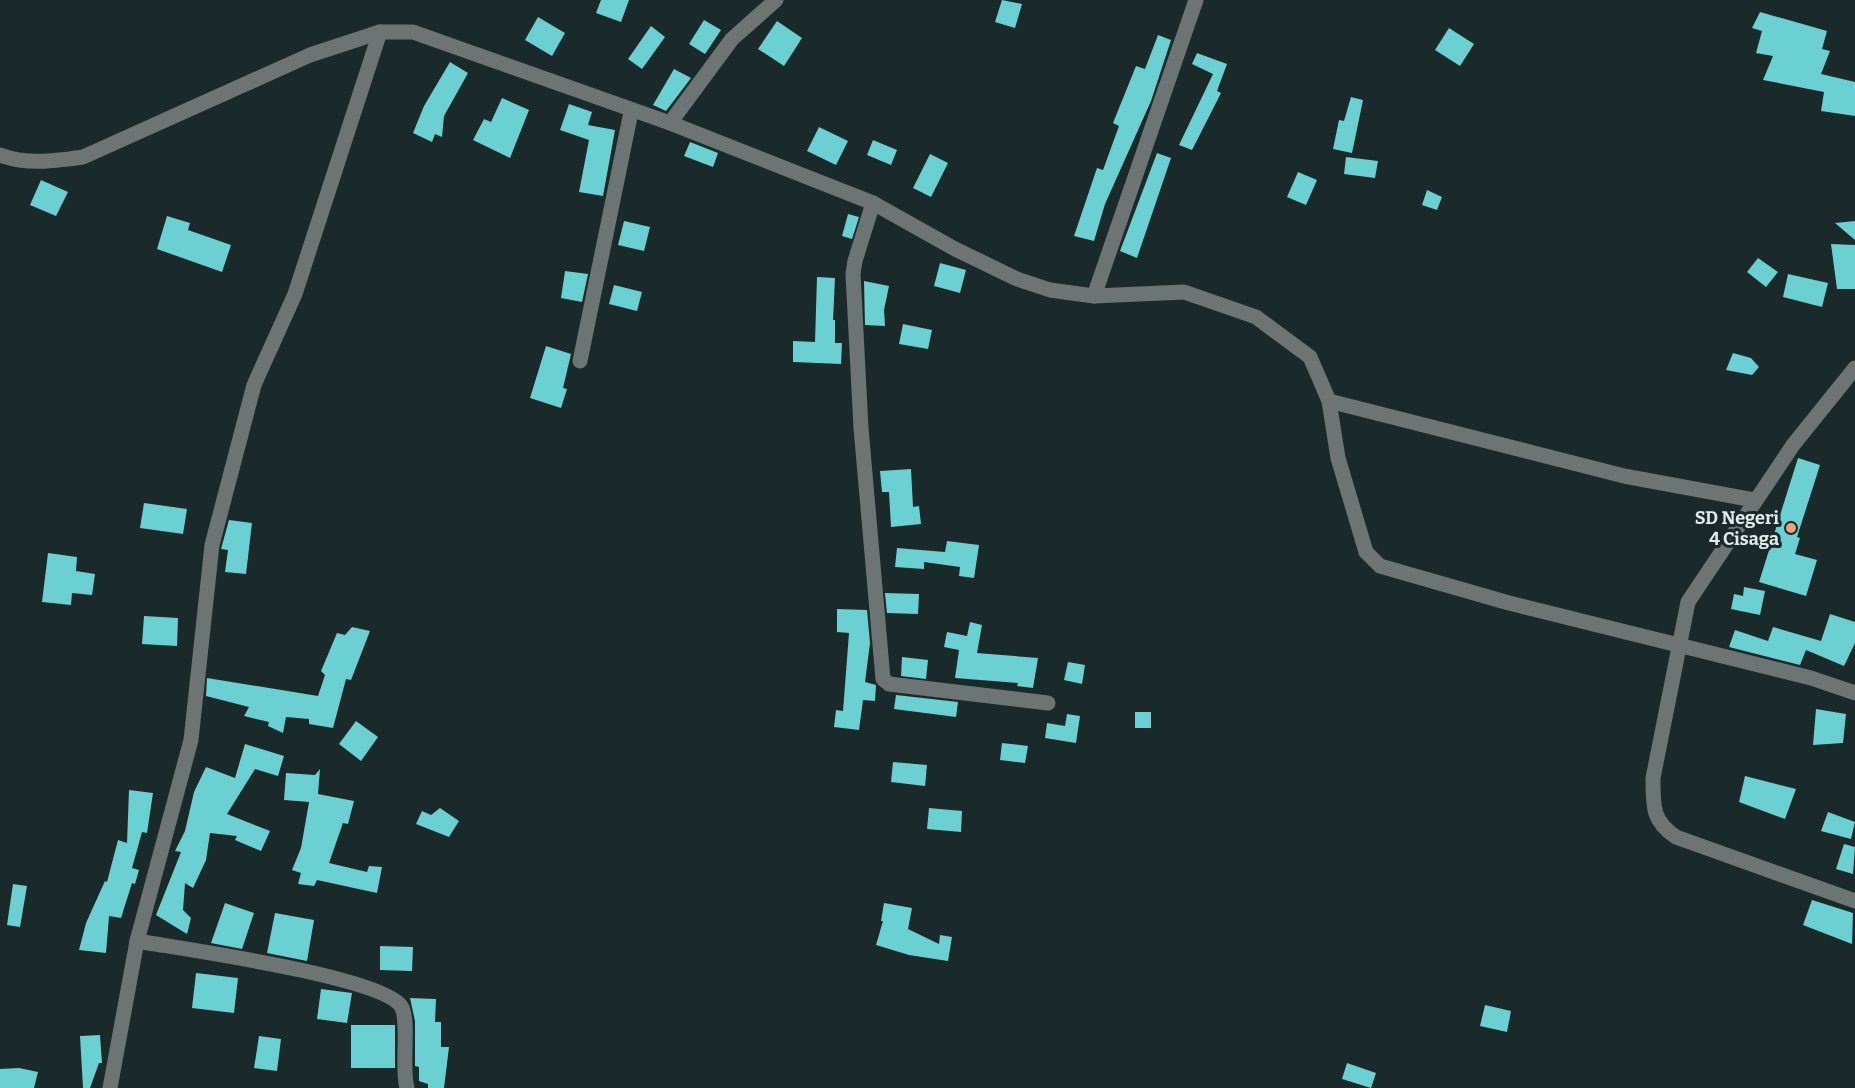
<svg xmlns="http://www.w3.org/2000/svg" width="1855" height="1088" font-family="Bitter,serif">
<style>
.building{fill:#6bd0d1}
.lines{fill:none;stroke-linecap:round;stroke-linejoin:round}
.minor{stroke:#6d7474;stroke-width:15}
.poi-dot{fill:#f1a17c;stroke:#1a2929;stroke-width:2}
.labels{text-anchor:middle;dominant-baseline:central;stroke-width:6;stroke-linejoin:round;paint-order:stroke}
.poi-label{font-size:18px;font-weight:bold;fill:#e2ebeb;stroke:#1a2929;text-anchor:end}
</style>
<rect width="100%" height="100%" fill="#1a2929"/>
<g class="building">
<polygon points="601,0 629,0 621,22 596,13"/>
<polygon points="1002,0 1022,4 1015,28 995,22"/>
<polygon points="1760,12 1827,31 1822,49 1830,51 1821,74 1855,82 1855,116 1821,111 1824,92 1763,80 1773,56 1756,53 1762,31 1752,28"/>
<polygon points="538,17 565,33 552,56 525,40"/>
<polygon points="704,20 721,30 705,54 689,44"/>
<polygon points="777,21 802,38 784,66 758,49"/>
<polygon points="651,26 665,37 642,69 628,59"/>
<polygon points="1449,28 1474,44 1460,66 1435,50"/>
<polygon points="1158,35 1171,40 1151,101 1105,204 1094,241 1074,236 1097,168 1103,170 1119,126 1113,123 1136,66 1145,69"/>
<polygon points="1197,53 1227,64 1217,91 1221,93 1192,150 1179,145 1213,74 1192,64"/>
<polygon points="450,62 468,73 444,116 442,137 435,134 432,142 413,133 424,106"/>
<polygon points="674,69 691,78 666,111 653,105"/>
<polygon points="1351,97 1363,100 1352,153 1333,149 1339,120 1344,121"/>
<polygon points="502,98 529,110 510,158 473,140 484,119 491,122"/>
<polygon points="569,104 592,112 588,125 615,130 603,196 579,192 589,140 560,130"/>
<polygon points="819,127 848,141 836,165 807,151"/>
<polygon points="873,140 897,150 891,165 867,155"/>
<polygon points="690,142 718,153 713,167 684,156"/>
<polygon points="1157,153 1171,158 1137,258 1120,251"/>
<polygon points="930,154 948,163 931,197 913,188"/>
<polygon points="1346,157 1378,161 1375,178 1344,174"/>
<polygon points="1298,172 1317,180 1306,205 1287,197"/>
<polygon points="41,180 68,192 56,216 30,205"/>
<polygon points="1427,190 1442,197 1437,210 1422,205"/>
<polygon points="848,214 859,217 852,239 842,236"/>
<polygon points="167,216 190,223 188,230 231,245 222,272 157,249"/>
<polygon points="624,221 650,227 644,251 618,245"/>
<polygon points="1855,221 1855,240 1835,223"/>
<polygon points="1831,244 1855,245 1855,289 1837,289"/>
<polygon points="1758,258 1778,272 1766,287 1747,272"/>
<polygon points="940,263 966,270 960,293 934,286"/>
<polygon points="565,271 588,274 582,302 561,298"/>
<polygon points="1788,274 1828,283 1822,307 1783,297"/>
<polygon points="817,277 835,278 833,320 835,320 835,343 842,343 841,364 793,362 793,341 815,342"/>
<polygon points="864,281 889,286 884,310 885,326 865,325"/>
<polygon points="614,285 642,292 637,311 609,304"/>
<polygon points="903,324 932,330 928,349 899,344"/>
<polygon points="546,346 571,354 563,388 567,389 561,408 530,398"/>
<polygon points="1733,353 1751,358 1759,367 1752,375 1726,370"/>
<polygon points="1798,458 1820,465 1797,537 1800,538 1795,554 1817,560 1806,596 1759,582"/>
<polygon points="911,469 913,507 919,506 921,524 891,527 889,492 882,492 880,471"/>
<polygon points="144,503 187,509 183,534 140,528"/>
<polygon points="229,520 252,523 246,574 225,572 228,550 221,549"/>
<polygon points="947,541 979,545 974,578 959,576 960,567 924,562 924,569 895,567 897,548 945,552"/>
<polygon points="48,553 77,557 76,571 95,574 92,595 72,593 71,605 42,602"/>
<polygon points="1744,587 1765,591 1760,615 1731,609 1734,594 1743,596"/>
<polygon points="885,593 919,594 918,614 887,613"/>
<polygon points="837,609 867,610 870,643 865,682 876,685 875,701 863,700 859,730 834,727 836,710 843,711 849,633 837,632"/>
<polygon points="1830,614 1855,622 1855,643 1844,666 1806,650 1800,665 1729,647 1735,630 1768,641 1773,627 1821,641"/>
<polygon points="144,616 178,618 177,646 142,644"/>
<polygon points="970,622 982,625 977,653 1038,658 1033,688 1017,686 1018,683 955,678 959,650 944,647 947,632 967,636"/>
<polygon points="352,627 370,631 351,680 346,679 333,728 309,724 309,719 286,717 283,733 268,726 269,722 244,716 249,707 206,696 207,678 318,696 325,675 321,671 337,633 345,635"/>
<polygon points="902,657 928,660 926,679 901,676"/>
<polygon points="1068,662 1085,665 1082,684 1064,680"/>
<polygon points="896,695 958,702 956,717 894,709"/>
<polygon points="1816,709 1846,714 1843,743 1813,745"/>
<rect x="1135" y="712" width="16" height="16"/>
<polygon points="1067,714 1080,716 1076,743 1045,738 1047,723 1065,726"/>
<polygon points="356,721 378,737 361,761 339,744"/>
<polygon points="1002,743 1028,746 1025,763 1000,760"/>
<polygon points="245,744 284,756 278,776 255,769 227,814 270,831 261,851 235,840 237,836 210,833 206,860 193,888 185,883 183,910 191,918 187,934 156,915 181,852 175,851 185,831 194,792 206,767 235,778"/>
<polygon points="893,762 927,765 925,786 891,782"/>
<polygon points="320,769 318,794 354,801 348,824 343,823 329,863 367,872 369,866 382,867 377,893 317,880 314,886 298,884 301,873 292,870 301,848 309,802 284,800 286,773 315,775"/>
<polygon points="1745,776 1796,789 1785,819 1739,802"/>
<polygon points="129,790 153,793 147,833 142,832 132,868 139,870 135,884 132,883 121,918 109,916 106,953 79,950 86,923 105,881 107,882 118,840 127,843"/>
<polygon points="440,808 459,821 449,837 416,824 422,811 431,815"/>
<polygon points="929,808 962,811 961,832 927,829"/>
<polygon points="1828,812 1855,822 1851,839 1821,831"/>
<polygon points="1844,844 1855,847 1853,874 1836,869"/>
<polygon points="13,884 27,886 20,927 7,925"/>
<polygon points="1812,900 1853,913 1852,944 1803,925"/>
<polygon points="225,903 254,913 242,949 211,943"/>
<polygon points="884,903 912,908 908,929 939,944 940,935 952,937 948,961 909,955 876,945 883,921 881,921"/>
<polygon points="275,913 314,920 307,961 267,953"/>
<polygon points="380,946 413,947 412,971 380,970"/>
<polygon points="196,973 238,978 234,1013 192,1008"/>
<polygon points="321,989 352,993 347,1023 317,1019"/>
<polygon points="410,998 436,999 435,1022 441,1022 441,1047 449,1047 444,1088 428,1088 428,1084 419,1081 419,1067 415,1066 415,1021"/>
<polygon points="1485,1005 1511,1011 1507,1032 1480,1026"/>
<rect x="351" y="1025" width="44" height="43"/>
<polygon points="100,1035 102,1063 99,1063 90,1088 83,1088 80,1036"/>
<polygon points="259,1036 281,1039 277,1071 254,1068"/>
<polygon points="1347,1063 1376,1073 1371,1088 1342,1079"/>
<polygon points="19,1068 38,1072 34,1088 0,1088 0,1069"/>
</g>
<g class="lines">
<g class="minor">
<polyline points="670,123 732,39 776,0"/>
<path d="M0 155C28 165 54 161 83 157L310 55 380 32H413L670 123 873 203 955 249 1017 279 1050 290 1094 296 1184 292 1256 317 1310 357 1329 401 1338 458 1366 552 1380 566 1509 603 1811 678 1855 693"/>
<polyline points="873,203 855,261 853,274 861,428 883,679 889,684 1048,703"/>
<polyline points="1094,296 1196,0"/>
<polyline points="580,361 631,112"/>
<path d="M1855 368 1793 445 1688 602 1653 778C1653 806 1652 821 1676 837L1855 901"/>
<polyline points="1329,401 1624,476 1754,500"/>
<path d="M137 941C182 949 379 976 401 1006 410 1019 401 1068 407 1088"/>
<polyline points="110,1088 137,941 191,740 212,545 254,385 295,294 380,32"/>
</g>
</g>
<circle class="poi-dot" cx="1791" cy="528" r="6"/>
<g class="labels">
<g class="poi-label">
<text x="1779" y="518">SD Negeri<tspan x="1779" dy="21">4 Cisaga</tspan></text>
</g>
</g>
</svg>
